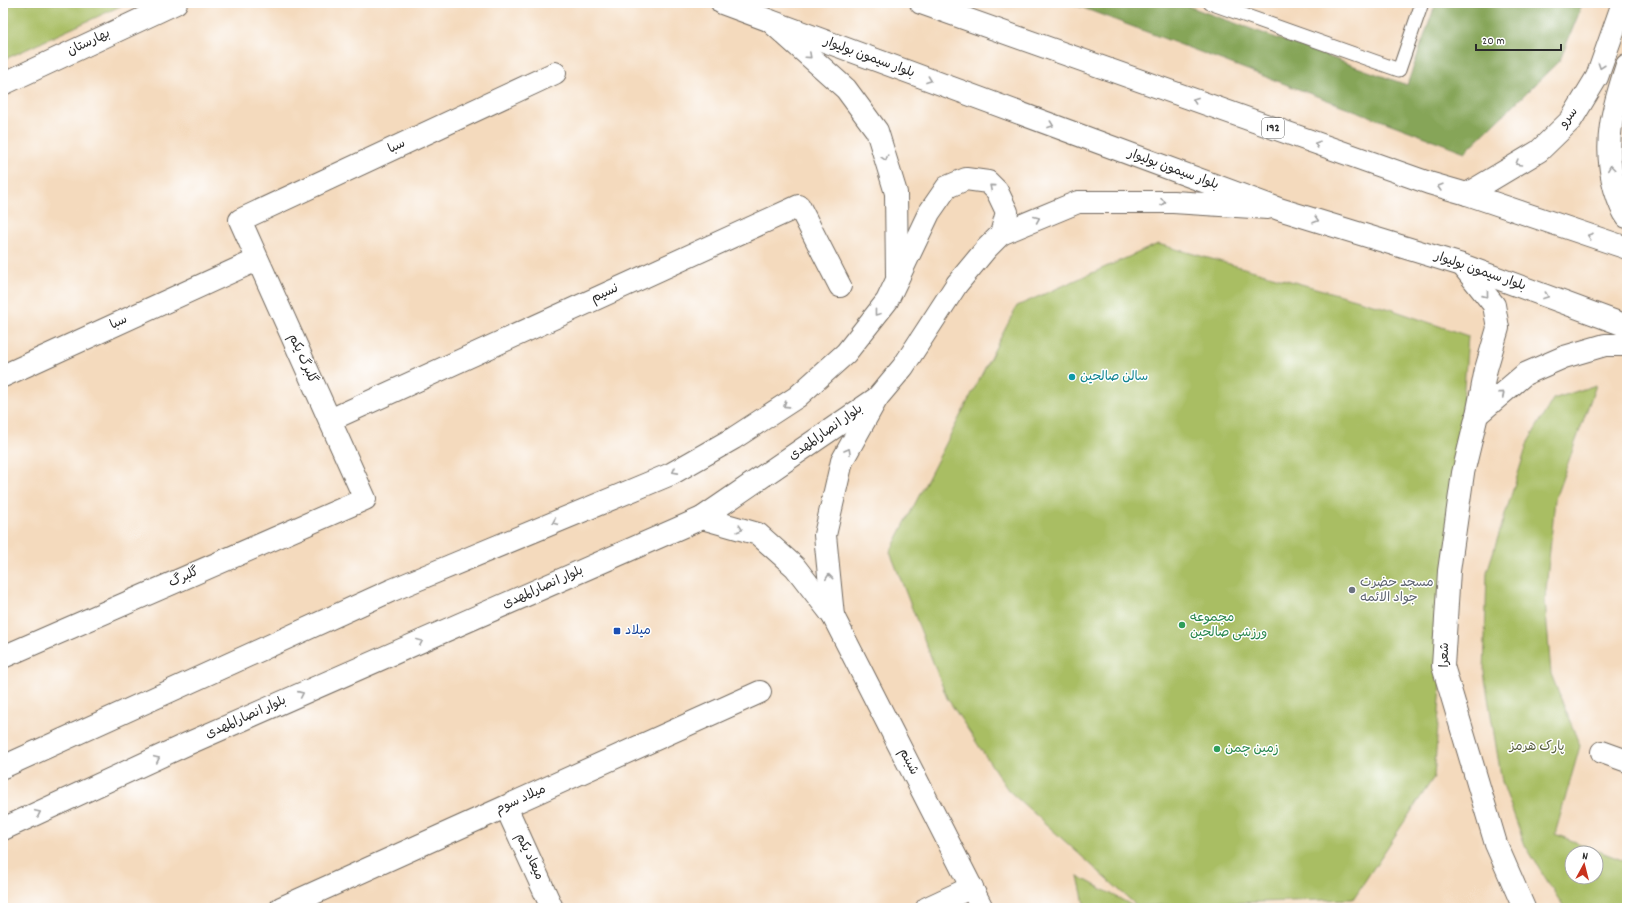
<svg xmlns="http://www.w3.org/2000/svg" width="1630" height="911" font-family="Dekko,'Playpen Sans Arabic',sans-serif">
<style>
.green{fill:#a9be63;stroke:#6a7447;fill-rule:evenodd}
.forest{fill:#86a559;stroke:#586842}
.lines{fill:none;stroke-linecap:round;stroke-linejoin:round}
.service-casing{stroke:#71685e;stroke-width:15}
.minor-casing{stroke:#71685e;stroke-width:24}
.tertiary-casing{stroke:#71685e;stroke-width:24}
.secondary-casing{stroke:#71685e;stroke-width:24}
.primary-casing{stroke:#71685e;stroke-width:24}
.service{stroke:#fff;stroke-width:13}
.minor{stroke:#fff;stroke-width:22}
.tertiary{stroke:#fff;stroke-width:22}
.secondary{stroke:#fff;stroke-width:22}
.primary{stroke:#fff;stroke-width:22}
.oneway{stroke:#a0a0a0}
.culture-dot{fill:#0f9aa8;stroke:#fff;stroke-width:1.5}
.worship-dot{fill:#6b7280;stroke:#fff;stroke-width:1.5}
.leisure-dot{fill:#2e9e5b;stroke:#fff;stroke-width:1.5}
.transit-dot{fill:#1a4fb4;stroke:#fff;stroke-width:1.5}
.labels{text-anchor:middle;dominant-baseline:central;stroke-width:3;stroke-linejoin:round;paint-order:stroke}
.shield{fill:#fff;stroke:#6b6b6b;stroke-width:1}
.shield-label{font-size:12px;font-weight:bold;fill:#2b2b2b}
.street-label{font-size:13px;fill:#2b2b2b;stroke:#fff}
.culture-label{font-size:13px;fill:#0d838f;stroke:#fff;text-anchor:start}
.worship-label{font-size:13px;fill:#5b616d;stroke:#fff;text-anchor:start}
.leisure-label{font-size:13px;fill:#27864d;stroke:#fff;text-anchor:start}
.transit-label{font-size:13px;fill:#164399;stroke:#fff;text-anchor:start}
.park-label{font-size:13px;fill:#575e3f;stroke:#fff}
</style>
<rect width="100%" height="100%" fill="#fff"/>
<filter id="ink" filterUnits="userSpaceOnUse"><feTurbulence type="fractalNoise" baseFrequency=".025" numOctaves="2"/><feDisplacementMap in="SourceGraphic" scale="8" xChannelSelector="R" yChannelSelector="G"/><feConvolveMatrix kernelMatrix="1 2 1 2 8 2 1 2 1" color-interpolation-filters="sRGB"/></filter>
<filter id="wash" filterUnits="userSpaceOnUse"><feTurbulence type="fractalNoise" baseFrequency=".012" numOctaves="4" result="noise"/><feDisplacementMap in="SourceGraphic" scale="16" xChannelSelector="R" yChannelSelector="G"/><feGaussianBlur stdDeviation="0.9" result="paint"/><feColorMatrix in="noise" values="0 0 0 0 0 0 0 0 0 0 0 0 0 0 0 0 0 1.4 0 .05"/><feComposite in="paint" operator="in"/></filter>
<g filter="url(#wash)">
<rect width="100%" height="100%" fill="#f4dabd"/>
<g class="green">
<polygon points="3,3 127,3 3,60"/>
<polygon points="1158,244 1387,308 1468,336 1434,777 1353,899 1137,906 1008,790 947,698 890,552 1017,306"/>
<path d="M1596 385 1555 499 1545 600 1551 674 1580 746 1555 834 1627 862V908H1564L1525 845 1502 782 1484 673 1487 572 1528 442 1553 399ZM1572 853H1596V877H1572Z"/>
<polygon points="1078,876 1137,908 1085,908"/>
</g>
<polygon class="forest" points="1070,3 1179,3 1407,85 1436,3 1583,3 1560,60 1465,152"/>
</g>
<g filter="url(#ink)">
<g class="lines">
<defs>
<polyline id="service" points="1210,3 1399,70 1422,3"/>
<g id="minor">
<polyline points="3,376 257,260"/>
<polyline points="330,420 799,206 840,286"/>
<polyline points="3,657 365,499 240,220 555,73"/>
<polyline points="1602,752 1627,761"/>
<polyline points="506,807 552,908"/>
<polyline points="281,908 760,692"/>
<polyline points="927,908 972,887"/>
</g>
<g id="tertiary">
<path d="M1627 65C1613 108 1602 143 1615 189 1618 199 1621 209 1627 217"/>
<polyline points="3,84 176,3"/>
<polyline points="1467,194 1539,151 1571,120 1597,77 1623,3"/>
<polyline points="1462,265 1494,305 1498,328 1486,369 1477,415 1525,374 1564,357 1605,345 1627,345"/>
<polyline points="1477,415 1463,473 1449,571 1443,666 1496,844 1524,908"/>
<polyline points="702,518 758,534 795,567 833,616 982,908"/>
<polyline points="833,616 825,535 842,461 877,398"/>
</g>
<g id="secondary">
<polyline points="770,21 846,89 877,131 896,193 897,275"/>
<polyline points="3,767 390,591 671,474 734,438 797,397 846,353 887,301 929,213 947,187 966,179 988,182 997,191 1007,212 1001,234"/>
<polyline points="3,829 187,744 702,518 877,398 903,367 957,284 986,249 1001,234 1078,202 1173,202 1268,208"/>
</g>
<g id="primary">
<polyline points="722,3 1279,209 1462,265 1627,326"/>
<polyline points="921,3 1429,183 1467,194 1627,248"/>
</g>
</defs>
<use href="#service" class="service-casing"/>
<use href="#minor" class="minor-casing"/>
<use href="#tertiary" class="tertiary-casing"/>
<use href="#secondary" class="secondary-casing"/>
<use href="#primary" class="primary-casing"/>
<use href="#service" class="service"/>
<use href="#minor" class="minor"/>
<use href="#tertiary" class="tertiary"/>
<use href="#secondary" class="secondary"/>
<use href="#primary" class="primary"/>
</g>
<defs><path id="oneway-chevron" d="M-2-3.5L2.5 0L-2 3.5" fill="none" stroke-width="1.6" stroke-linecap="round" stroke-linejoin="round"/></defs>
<g class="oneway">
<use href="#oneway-chevron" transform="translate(809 56) rotate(42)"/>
<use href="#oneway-chevron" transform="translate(1601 66) rotate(109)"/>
<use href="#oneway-chevron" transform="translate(929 80) rotate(20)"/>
<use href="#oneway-chevron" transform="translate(1195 100) rotate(-160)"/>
<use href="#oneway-chevron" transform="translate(1051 125) rotate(20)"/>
<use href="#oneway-chevron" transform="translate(1317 144) rotate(-161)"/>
<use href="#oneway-chevron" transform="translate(885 158) rotate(73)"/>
<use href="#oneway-chevron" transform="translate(1518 163) rotate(149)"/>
<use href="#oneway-chevron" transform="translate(1611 168) rotate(-98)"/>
<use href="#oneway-chevron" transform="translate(992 187) rotate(-139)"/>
<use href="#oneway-chevron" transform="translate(1440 187) rotate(-164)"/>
<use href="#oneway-chevron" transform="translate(1163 202)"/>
<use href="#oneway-chevron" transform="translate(1037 219) rotate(-23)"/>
<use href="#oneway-chevron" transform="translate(1316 220) rotate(17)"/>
<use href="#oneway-chevron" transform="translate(1590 236) rotate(-161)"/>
<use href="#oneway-chevron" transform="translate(1486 295) rotate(51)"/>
<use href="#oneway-chevron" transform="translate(1546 296) rotate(20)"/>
<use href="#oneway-chevron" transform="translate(877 313) rotate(128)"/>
<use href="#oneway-chevron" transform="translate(1502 394) rotate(-40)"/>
<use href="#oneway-chevron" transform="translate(786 405) rotate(147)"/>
<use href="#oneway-chevron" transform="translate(848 451) rotate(-61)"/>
<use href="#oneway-chevron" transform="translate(675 471) rotate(152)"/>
<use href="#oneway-chevron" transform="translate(555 522) rotate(157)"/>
<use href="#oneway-chevron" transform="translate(740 529) rotate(16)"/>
<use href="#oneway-chevron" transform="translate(829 577) rotate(-96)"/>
<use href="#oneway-chevron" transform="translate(420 642) rotate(-24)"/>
<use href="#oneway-chevron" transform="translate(301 694) rotate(-24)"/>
<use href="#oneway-chevron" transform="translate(157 759) rotate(-25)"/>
<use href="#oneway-chevron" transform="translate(38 813) rotate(-25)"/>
</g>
</g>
<circle class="culture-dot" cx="1072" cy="377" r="4"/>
<circle class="worship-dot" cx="1352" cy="590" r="4"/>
<g class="leisure-dot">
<circle cx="1182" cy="625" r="4"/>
<circle cx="1217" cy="749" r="4"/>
</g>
<rect class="transit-dot" x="613" y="627" width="8" height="8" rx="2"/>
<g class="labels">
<rect class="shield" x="1262" y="118" width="22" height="20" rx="3"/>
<g class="shield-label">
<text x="1273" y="128">192</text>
</g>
<g class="street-label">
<text transform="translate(89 43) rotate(-25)">بهارستان</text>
<text transform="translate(869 58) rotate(20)">بلوار سیمون بولیوار</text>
<text transform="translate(1569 118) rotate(-51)">سرو</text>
<text transform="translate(397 147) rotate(-25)">سبا</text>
<text transform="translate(1173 170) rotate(20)">بلوار سیمون بولیوار</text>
<text transform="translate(1480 272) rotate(19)">بلوار سیمون بولیوار</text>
<text transform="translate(605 294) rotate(-25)">نسیم</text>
<text transform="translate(119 323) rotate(-25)">سبا</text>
<text transform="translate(302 359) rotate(66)">گلبرگ یکم</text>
<text transform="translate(826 433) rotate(-35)">بلوار انصارالمهدی</text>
<text transform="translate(184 578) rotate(-24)">گلبرگ</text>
<text transform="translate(543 588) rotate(-24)">بلوار انصارالمهدی</text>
<text transform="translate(1445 655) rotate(-90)">شعرا</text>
<text transform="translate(246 718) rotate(-24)">بلوار انصارالمهدی</text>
<text transform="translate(908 762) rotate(63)">شبنم</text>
<text transform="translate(521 800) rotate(-24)">میلاد سوم</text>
<text transform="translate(529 857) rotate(65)">میعاد یکم</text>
</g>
<g class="culture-label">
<text x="1080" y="377">سالن صالحین</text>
</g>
<g class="worship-label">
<text x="1360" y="583">مسجد حضرت<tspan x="1360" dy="15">جواد الائمه</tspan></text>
</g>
<g class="leisure-label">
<text x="1190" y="618">مجموعه<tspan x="1190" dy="15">ورزشی صالحین</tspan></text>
<text x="1225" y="749">زمین چمن</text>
</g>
<g class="transit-label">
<text x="625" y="631">میلاد</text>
</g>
<g class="park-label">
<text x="1537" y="747">پارک هرمز</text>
</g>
</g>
<rect width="1630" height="911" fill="none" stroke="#fff" stroke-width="16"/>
<g transform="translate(1584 865) rotate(7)"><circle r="19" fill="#ffffff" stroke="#aaaaaa"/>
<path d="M0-3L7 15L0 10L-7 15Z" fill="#c8321e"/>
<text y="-6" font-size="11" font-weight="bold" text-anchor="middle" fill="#2b2b2b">N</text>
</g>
<path d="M1476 44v6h85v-6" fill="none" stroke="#2b2b2b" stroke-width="2"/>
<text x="1482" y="44" font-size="12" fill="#2b2b2b" stroke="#ffffff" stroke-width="3" paint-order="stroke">20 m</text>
</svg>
